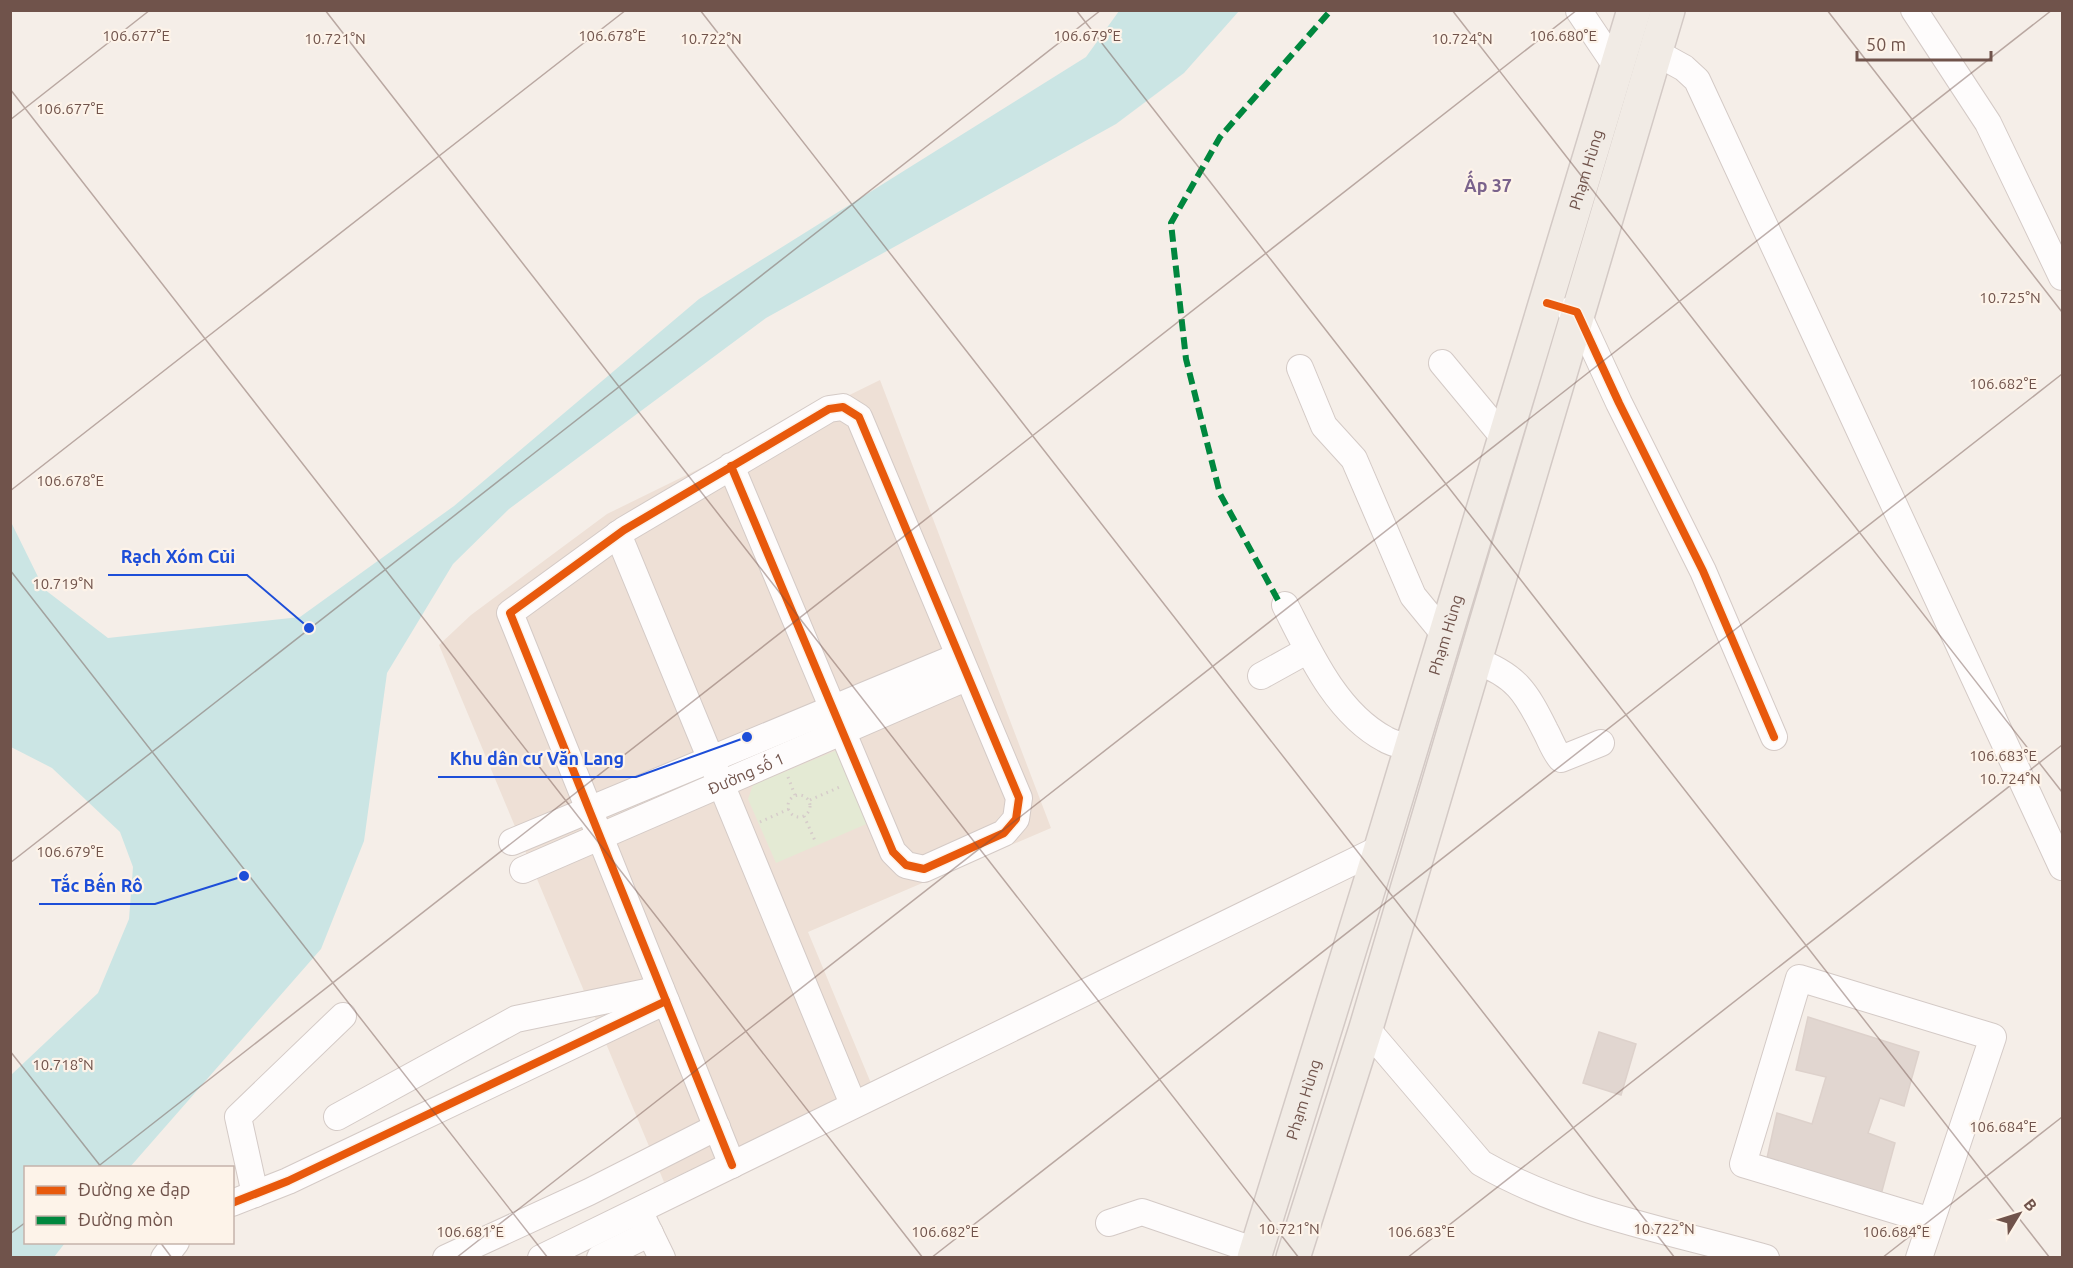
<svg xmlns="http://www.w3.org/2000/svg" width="2073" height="1268" font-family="Ubuntu,sans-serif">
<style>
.residential{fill:#eee0d6}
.green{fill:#e4ead4}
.water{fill:#cbe5e4}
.building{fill:#e1d6d0;stroke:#ddd1cb;stroke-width:1.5}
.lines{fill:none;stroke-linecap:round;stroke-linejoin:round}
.minor-casing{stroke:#d4cac6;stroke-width:28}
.major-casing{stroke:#d3c9c5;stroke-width:36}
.path{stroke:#d6ccca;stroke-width:3;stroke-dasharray:1.5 4.5;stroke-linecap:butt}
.minor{stroke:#fefcfc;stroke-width:26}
.major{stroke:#f1ebe5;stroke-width:33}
.quiet{stroke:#00873e;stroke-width:6;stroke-dasharray:12 6;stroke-linecap:butt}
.cycleway-casing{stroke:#fdf3e9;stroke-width:11}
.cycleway{stroke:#e8590c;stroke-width:8}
.ticks{fill:none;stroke:#70534b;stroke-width:1.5;stroke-opacity:0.45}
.labels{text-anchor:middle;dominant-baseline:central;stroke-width:4.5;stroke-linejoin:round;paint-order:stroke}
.street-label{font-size:16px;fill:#70534b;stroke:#fdf3e9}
.neighbourhood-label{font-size:18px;font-weight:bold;fill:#7a638c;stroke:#fdf3e9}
.ticks-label{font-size:15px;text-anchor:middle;fill:#70534b;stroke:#fdf3e9;stroke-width:4.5;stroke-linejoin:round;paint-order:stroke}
.leader{fill:none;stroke:#1d4ed8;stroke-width:2}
.callout-dot{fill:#1d4ed8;stroke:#fdf3e9;stroke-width:2}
.callout-label{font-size:18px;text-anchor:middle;font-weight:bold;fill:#1d4ed8;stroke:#fdf3e9;stroke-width:4.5;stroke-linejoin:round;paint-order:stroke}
</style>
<rect width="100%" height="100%" fill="#f5eee8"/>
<polygon class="residential" points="880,380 1051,828 808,932 873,1088 664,1182 439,645 471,615 607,514"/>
<polygon class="green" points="842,748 885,816 776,863 748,799 753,785"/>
<polygon class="water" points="1119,11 1239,11 1184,73 1116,124 766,318 509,509 453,564 387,673 364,841 321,949 130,1167 26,1168 26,1242 65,1243 54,1257 11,1257 11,1075 98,993 129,919 133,867 120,832 52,768 11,747 11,522 44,589 108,638 300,617 454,506 699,299 1086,57"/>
<g class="building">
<polygon points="1808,1017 1919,1052 1904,1106 1880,1098 1868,1133 1895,1143 1879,1202 1765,1167 1777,1113 1812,1124 1826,1077 1796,1070"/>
<polygon points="1599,1032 1636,1044 1621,1095 1583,1083"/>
</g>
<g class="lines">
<defs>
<g id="minor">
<polyline points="1914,10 1988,123 2062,277"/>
<polyline points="1579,11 1616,66"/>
<polyline points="1655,52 1684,68 1697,80 2062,867"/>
<polyline points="1570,310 1577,312 1619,403 1703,571 1774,737"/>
<polyline points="1442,363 1505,439"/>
<polyline points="1300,368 1324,426 1354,459 1413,596 1445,635"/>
<polyline points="731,466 893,852 906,865 924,869 1004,833 1016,819 1019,798 859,417 843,407 829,409 624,530 510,613 732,1165"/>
<polyline points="618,534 853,1104"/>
<path d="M1285 605C1309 652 1336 713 1385 739 1392 744 1403 745 1412 747"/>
<path d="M1474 660C1516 675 1526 692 1545 730 1550 739 1554 751 1561 759L1601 743"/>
<polyline points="1261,676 1308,650"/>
<polyline points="512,842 959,656"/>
<path id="s1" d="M523 870 968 677"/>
<path d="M1366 1028 1481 1163C1567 1213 1671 1231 1766 1258"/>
<polyline points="337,1117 516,1019 661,989"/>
<polyline points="255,1194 238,1117 343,1016"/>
<polyline points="232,1203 288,1181 666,1001"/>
<polyline points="642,1217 662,1258"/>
<polyline points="1109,1223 1142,1212 1256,1251"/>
<polyline points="164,1258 176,1242"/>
<polyline points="446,1258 589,1192 717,1127"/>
<polyline points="541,1258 1381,848"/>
<polyline points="600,1258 650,1233"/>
<polyline points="1919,1258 1993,1037 1799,978 1743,1164 1931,1221"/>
</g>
<g id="major">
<path id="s2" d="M1254 1258 1381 848 1634 10"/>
<polyline points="1293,1258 1366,1028 1668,10"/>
</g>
</defs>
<use href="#minor" class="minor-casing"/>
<use href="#major" class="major-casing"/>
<g class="path">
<polyline points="788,777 795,795"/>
<circle cx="799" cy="806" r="11"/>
<polyline points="810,800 842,786"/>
<polyline points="804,816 816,843"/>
<polyline points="760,822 789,809"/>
</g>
<use href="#minor" class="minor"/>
<use href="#major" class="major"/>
<polyline class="quiet" points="1278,600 1220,494 1186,359 1171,223 1220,137 1331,10"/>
<defs>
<g id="cycleway">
<polyline points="1547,303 1577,312 1619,403 1703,571 1774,737"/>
<polyline points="731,466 893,852 906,865 924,869 1004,833 1016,819 1019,798 859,417 843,407 829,409 624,530 510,613 732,1165"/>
<polyline points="232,1203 288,1181 666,1001"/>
</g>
</defs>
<use href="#cycleway" class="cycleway-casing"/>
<use href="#cycleway" class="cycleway"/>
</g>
<path class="ticks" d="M325 10 1299 1258M700 10 1675 1258M1076 10 2050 1258M1452 10 2062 792M1827 10 2062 312M10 89 923 1258M10 120 150 10M10 491 626 10M10 570 548 1258M10 863 1101 10M10 1051 102 1168M96 1168 1577 10M10 1234 26 1222M160 1242 172 1258M456 1258 2052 10M931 1258 2062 374M1407 1258 2062 745M1882 1258 2062 1117"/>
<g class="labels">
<g class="street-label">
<text stroke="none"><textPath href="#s2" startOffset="1138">Phạm Hùng</textPath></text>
<text stroke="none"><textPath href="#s2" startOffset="652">Phạm Hùng</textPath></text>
<text stroke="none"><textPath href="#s1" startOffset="243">Đường số 1</textPath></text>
<text stroke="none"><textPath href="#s2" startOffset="166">Phạm Hùng</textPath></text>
</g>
<g class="neighbourhood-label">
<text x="1488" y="185">Ấp 37</text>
</g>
</g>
<g class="ticks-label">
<text x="136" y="41">106.677°E</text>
<text x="612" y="41">106.678°E</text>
<text x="1087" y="41">106.679°E</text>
<text x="1563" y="41">106.680°E</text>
<text x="335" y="44">10.721°N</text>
<text x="711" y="44">10.722°N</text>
<text x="1462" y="44">10.724°N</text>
<text x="70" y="114">106.677°E</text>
<text x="2010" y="303">10.725°N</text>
<text x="2003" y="389">106.682°E</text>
<text x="70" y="486">106.678°E</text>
<text x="63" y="589">10.719°N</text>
<text x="2003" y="761">106.683°E</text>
<text x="2010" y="784">10.724°N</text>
<text x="70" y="857">106.679°E</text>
<text x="63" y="1070">10.718°N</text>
<text x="2003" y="1132">106.684°E</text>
<text x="1289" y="1234">10.721°N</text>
<text x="1664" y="1234">10.722°N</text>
<text x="470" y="1237">106.681°E</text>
<text x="945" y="1237">106.682°E</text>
<text x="1421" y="1237">106.683°E</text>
<text x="1896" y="1237">106.684°E</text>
</g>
<path class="leader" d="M309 628L247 575H108M747 737L636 777H438M244 876L155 904H39"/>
<g class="callout-dot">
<circle cx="309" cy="628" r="6"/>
<circle cx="747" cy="737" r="6"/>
<circle cx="244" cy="876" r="6"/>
</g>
<g class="callout-label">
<text x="178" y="563">Rạch Xóm Củi</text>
<text x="537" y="765">Khu dân cư Văn Lang</text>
<text x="97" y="892">Tắc Bến Rô</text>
</g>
<rect width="2073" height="1268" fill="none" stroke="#70534b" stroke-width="24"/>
<rect x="24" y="1166" width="210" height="78" fill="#fdf3e9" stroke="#c5b3aa" stroke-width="1.5"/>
<rect x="36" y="1186" width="30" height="9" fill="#e8590c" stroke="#c5b3aa" stroke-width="1.5"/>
<text x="78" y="1196" font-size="18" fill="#70534b">Đường xe đạp</text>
<rect x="36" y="1216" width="30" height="9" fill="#00873e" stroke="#c5b3aa" stroke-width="1.5"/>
<text x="78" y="1226" font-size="18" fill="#70534b">Đường mòn</text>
<g transform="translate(2019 1214) rotate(52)" stroke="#fdf3e9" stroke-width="4.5" paint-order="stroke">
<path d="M0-4.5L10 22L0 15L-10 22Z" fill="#70534b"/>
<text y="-9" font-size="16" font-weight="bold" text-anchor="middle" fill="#70534b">B</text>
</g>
<path d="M1857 51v9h134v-9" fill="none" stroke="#70534b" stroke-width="3"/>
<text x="1866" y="51" font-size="18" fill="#70534b" stroke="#fdf3e9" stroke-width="4.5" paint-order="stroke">50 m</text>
</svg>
